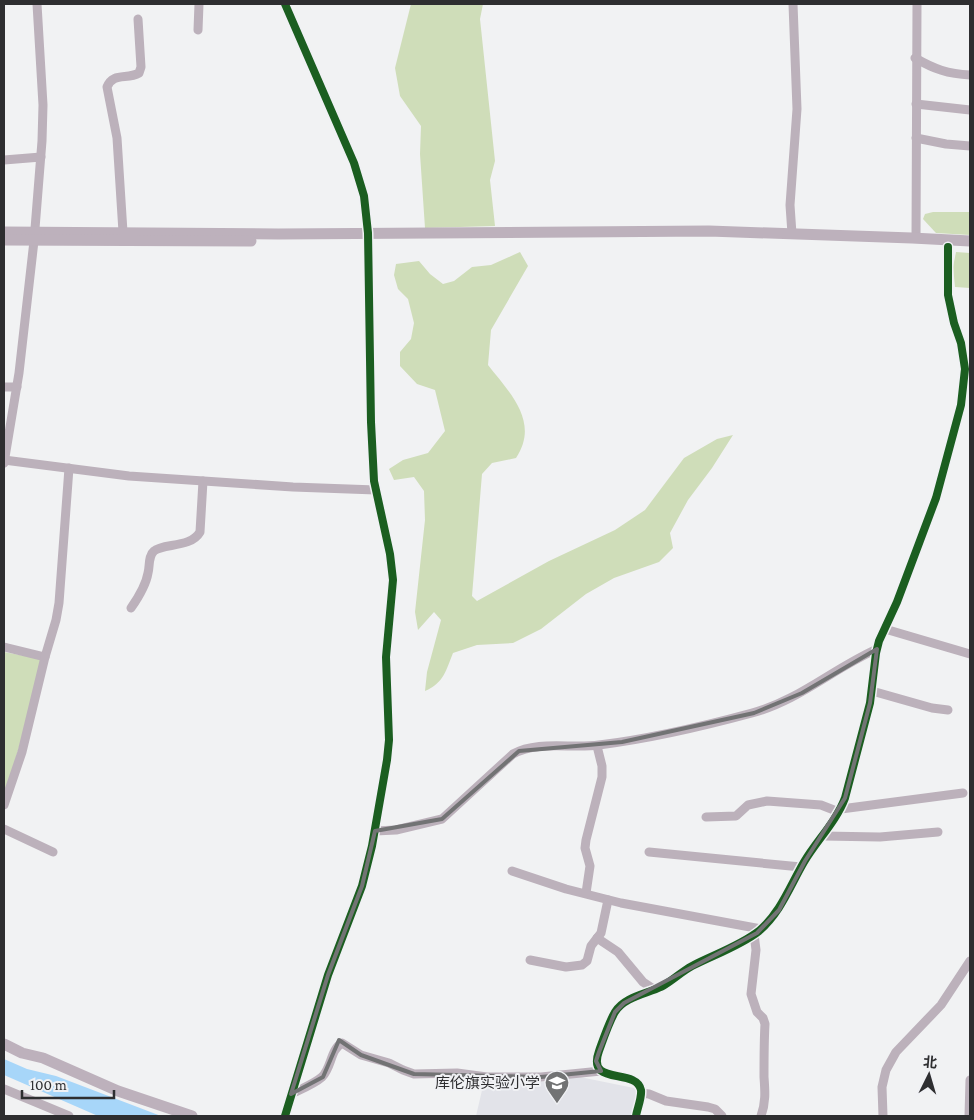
<svg xmlns="http://www.w3.org/2000/svg" width="974" height="1120" font-family="'Crimson Pro','Noto Sans SC',serif">
<style>
.built{fill:#e2e3e9}
.green{fill:#cfddb9}
.water{fill:#a7d6f9}
.lines{fill:none;stroke-linecap:round;stroke-linejoin:round}
.minor{stroke:#bcb1bb;stroke-width:9}
.major{stroke:#bdb1bc;stroke-width:11}
.cycleway-casing{stroke:#f0f1f4;stroke-width:11}
.cycleway{stroke:#1b5e20;stroke-width:8}
.marked{fill:none;stroke:#727374;stroke-width:4;stroke-linejoin:round}
.labels{text-anchor:middle;dominant-baseline:central;stroke-width:4;stroke-linejoin:round;paint-order:stroke}
.poi-label{font-size:15px;fill:#2e2e30;stroke:#f0f1f4;text-anchor:end}
</style>
<rect width="100%" height="100%" fill="#f1f2f3"/>
<polygon class="built" points="575,1076 634,1088 638,1092 632,1116 476,1116 483,1086 488,1080 554,1082"/>
<g class="green">
<polygon points="411,4 483,4 480,19 495,161 490,180 495,226 425,228 420,154 421,126 400,96 395,68"/>
<polygon points="933,212 970,212 970,235 936,233 923,219 925,214"/>
<path d="M520 252 528 266 491 330 488 365C510 393 540 422 516 458L492 463 482 474 472 596 477 601 549 561 615 530 645 510 684 458 717 439 733 435 712 468 688 500 670 533 673 548 659 562 614 578 586 594 541 629 513 643 477 645 453 653C446 670 444 683 425 691L427 672 441 620 434 612 418 630 415 612 425 520 424 491 414 477 394 480 389 469 403 460 428 453 445 431 435 390 417 384 400 366V352L411 339 414 323 408 299 398 289 394 275 396 264 419 261 430 274 443 284 454 281 472 267 491 265Z"/>
<polygon points="956,252 970,253 970,288 955,287 953,267"/>
<polygon points="4,652 41,659 23,734 4,797"/>
</g>
<polygon class="water" points="4,1059 27,1069 56,1076 161,1116 98,1116 4,1075"/>
<g class="lines">
<g class="minor">
<polyline points="198,30 199,4"/>
<path d="M915 58C934 69 948 74 970 75"/>
<polyline points="916,104 970,110"/>
<polyline points="916,138 946,144 970,146"/>
<polyline points="4,160 41,157"/>
<path d="M123 232 117 138 107 87C113 72 127 80 139 73L141 67 138 19"/>
<polyline points="792,234 790,205 797,109 793,4"/>
<polyline points="916,238 917,4"/>
<polyline points="4,387 17,387"/>
<polyline points="4,460 129,476 293,487 376,490"/>
<polyline points="4,463 19,373 34,241 42,141 43,105 37,4"/>
<path d="M131 608C138 598 146 585 148 573 150 566 148 556 154 551 163 543 191 548 200 532L203 481"/>
<polyline points="885,629 970,654"/>
<polyline points="4,647 45,657 22,752 4,805"/>
<polyline points="45,657 56,620 59,603 69,468"/>
<polyline points="872,691 932,708 948,710"/>
<polyline points="841,809 963,793"/>
<polyline points="706,817 736,816 748,805 767,801 821,805 839,812"/>
<polyline points="4,829 53,852"/>
<path d="M375 831 396 830 442 819 513 754C538 740 572 749 599 745 648 739 704 726 752 713 798 701 834 668 877 649"/>
<polyline points="823,836 880,837 938,832"/>
<polyline points="649,852 801,867"/>
<polyline points="512,871 566,889 621,903 761,929"/>
<polyline points="586,893 590,866 585,848 586,840 602,777 602,766 597,746"/>
<path d="M754 934 756 950 751 994 757 1012 763 1018 765 1024C764 1041 764 1059 764 1077 765 1091 766 1102 761 1116"/>
<polyline points="597,938 618,952 643,982 655,990"/>
<polyline points="530,960 566,967 582,965 587,961 591,946 601,933 608,900"/>
<polyline points="4,1089 69,1116"/>
<polyline points="641,1093 649,1094 666,1101 708,1107 715,1109 722,1116"/>
<path d="M291 1094C301 1089 314 1084 322 1077 332 1067 330 1050 342 1043L361 1055 389 1063 403 1070 414 1074 457 1073 487 1077H541L601 1071"/>
<polyline points="285,1116 328,975 362,886 372,846 387,760 389,740 386,657 393,580 390,554 374,481 371,422 368,233 364,196 354,163 285,4"/>
<path d="M636 1116C637 1109 642 1098 641 1090 636 1067 586 1087 599 1051 603 1040 609 1022 615 1012 624 997 646 994 661 987 672 981 681 972 692 966 713 955 740 946 759 931 781 912 790 886 804 862 817 840 836 822 845 798L870 703 876 653 879 641 897 602 936 498 961 405 965 369 961 343 954 323 948 295V247"/>
<polyline points="883,1116 882,1087 886,1070 896,1052 941,1005 970,961"/>
<polyline points="969,1116 970,1080"/>
</g>
<g class="major">
<polyline points="4,232 278,234 709,231 912,238 970,241"/>
<polyline points="4,240 251,241"/>
<polyline points="4,1044 22,1053 43,1058 118,1091 192,1116"/>
</g>
<defs>
<g id="cycleway">
<polyline points="285,1116 328,975 362,886 372,846 387,760 389,740 386,657 393,580 390,554 374,481 371,422 368,233 364,196 354,163 285,4"/>
<path d="M636 1116C637 1109 642 1098 641 1090 636 1067 586 1087 599 1051 603 1040 609 1022 615 1012 624 997 646 994 661 987 672 981 681 972 692 966 713 955 740 946 759 931 781 912 790 886 804 862 817 840 836 822 845 798L870 703 876 653 879 641 897 602 936 498 961 405 965 369 961 343 954 323 948 295V247"/>
</g>
</defs>
<use href="#cycleway" class="cycleway-casing"/>
<use href="#cycleway" class="cycleway"/>
</g>
<path class="marked" d="M877 649 870 703 845 798 805 861 779 910 757 933 624 1003 615 1012 599 1052 596 1061 601 1071 541 1077 414 1074 361 1055 339 1040 323 1077 291 1094 328 975 362 886 375 831 442 819 519 751 622 742 754 713 802 693Z"/>
<defs>
<symbol id="school-pin" viewBox="-11 -11 22 30"><path d="M0 17L-7.5 6A9.5 9.5 0 1 1 7.5 6Z" fill="#727374" stroke="#f0f1f4"/><path d="M0-5L7-2L0 1L-7-2ZM-4 1L0 2.5L4 1V4Q0 6-4 4Z" fill="#fff"/></symbol>
</defs>
<g fill-rule="evenodd">
<use href="#school-pin" x="543" y="1069" width="28" height="38"/>
</g>
<g class="labels">
<g class="poi-label">
<text x="540" y="1083">库伦旗实验小学</text>
</g>
</g>
<rect width="974" height="1120" fill="none" stroke="#2e2e30" stroke-width="10"/>
<g transform="translate(929 1075) rotate(5)" stroke="#f0f1f4" stroke-width="4" paint-order="stroke">
<path d="M0-4L9 19L0 12L-9 19Z" fill="#2e2e30"/>
<text y="-8" font-size="14" font-weight="bold" text-anchor="middle" fill="#2e2e30">北</text>
</g>
<path d="M22 1090v8h92v-8" fill="none" stroke="#2e2e30" stroke-width="2.5"/>
<text x="30" y="1090" font-size="15" fill="#2e2e30" stroke="#f0f1f4" stroke-width="4" paint-order="stroke">100 m</text>
</svg>
